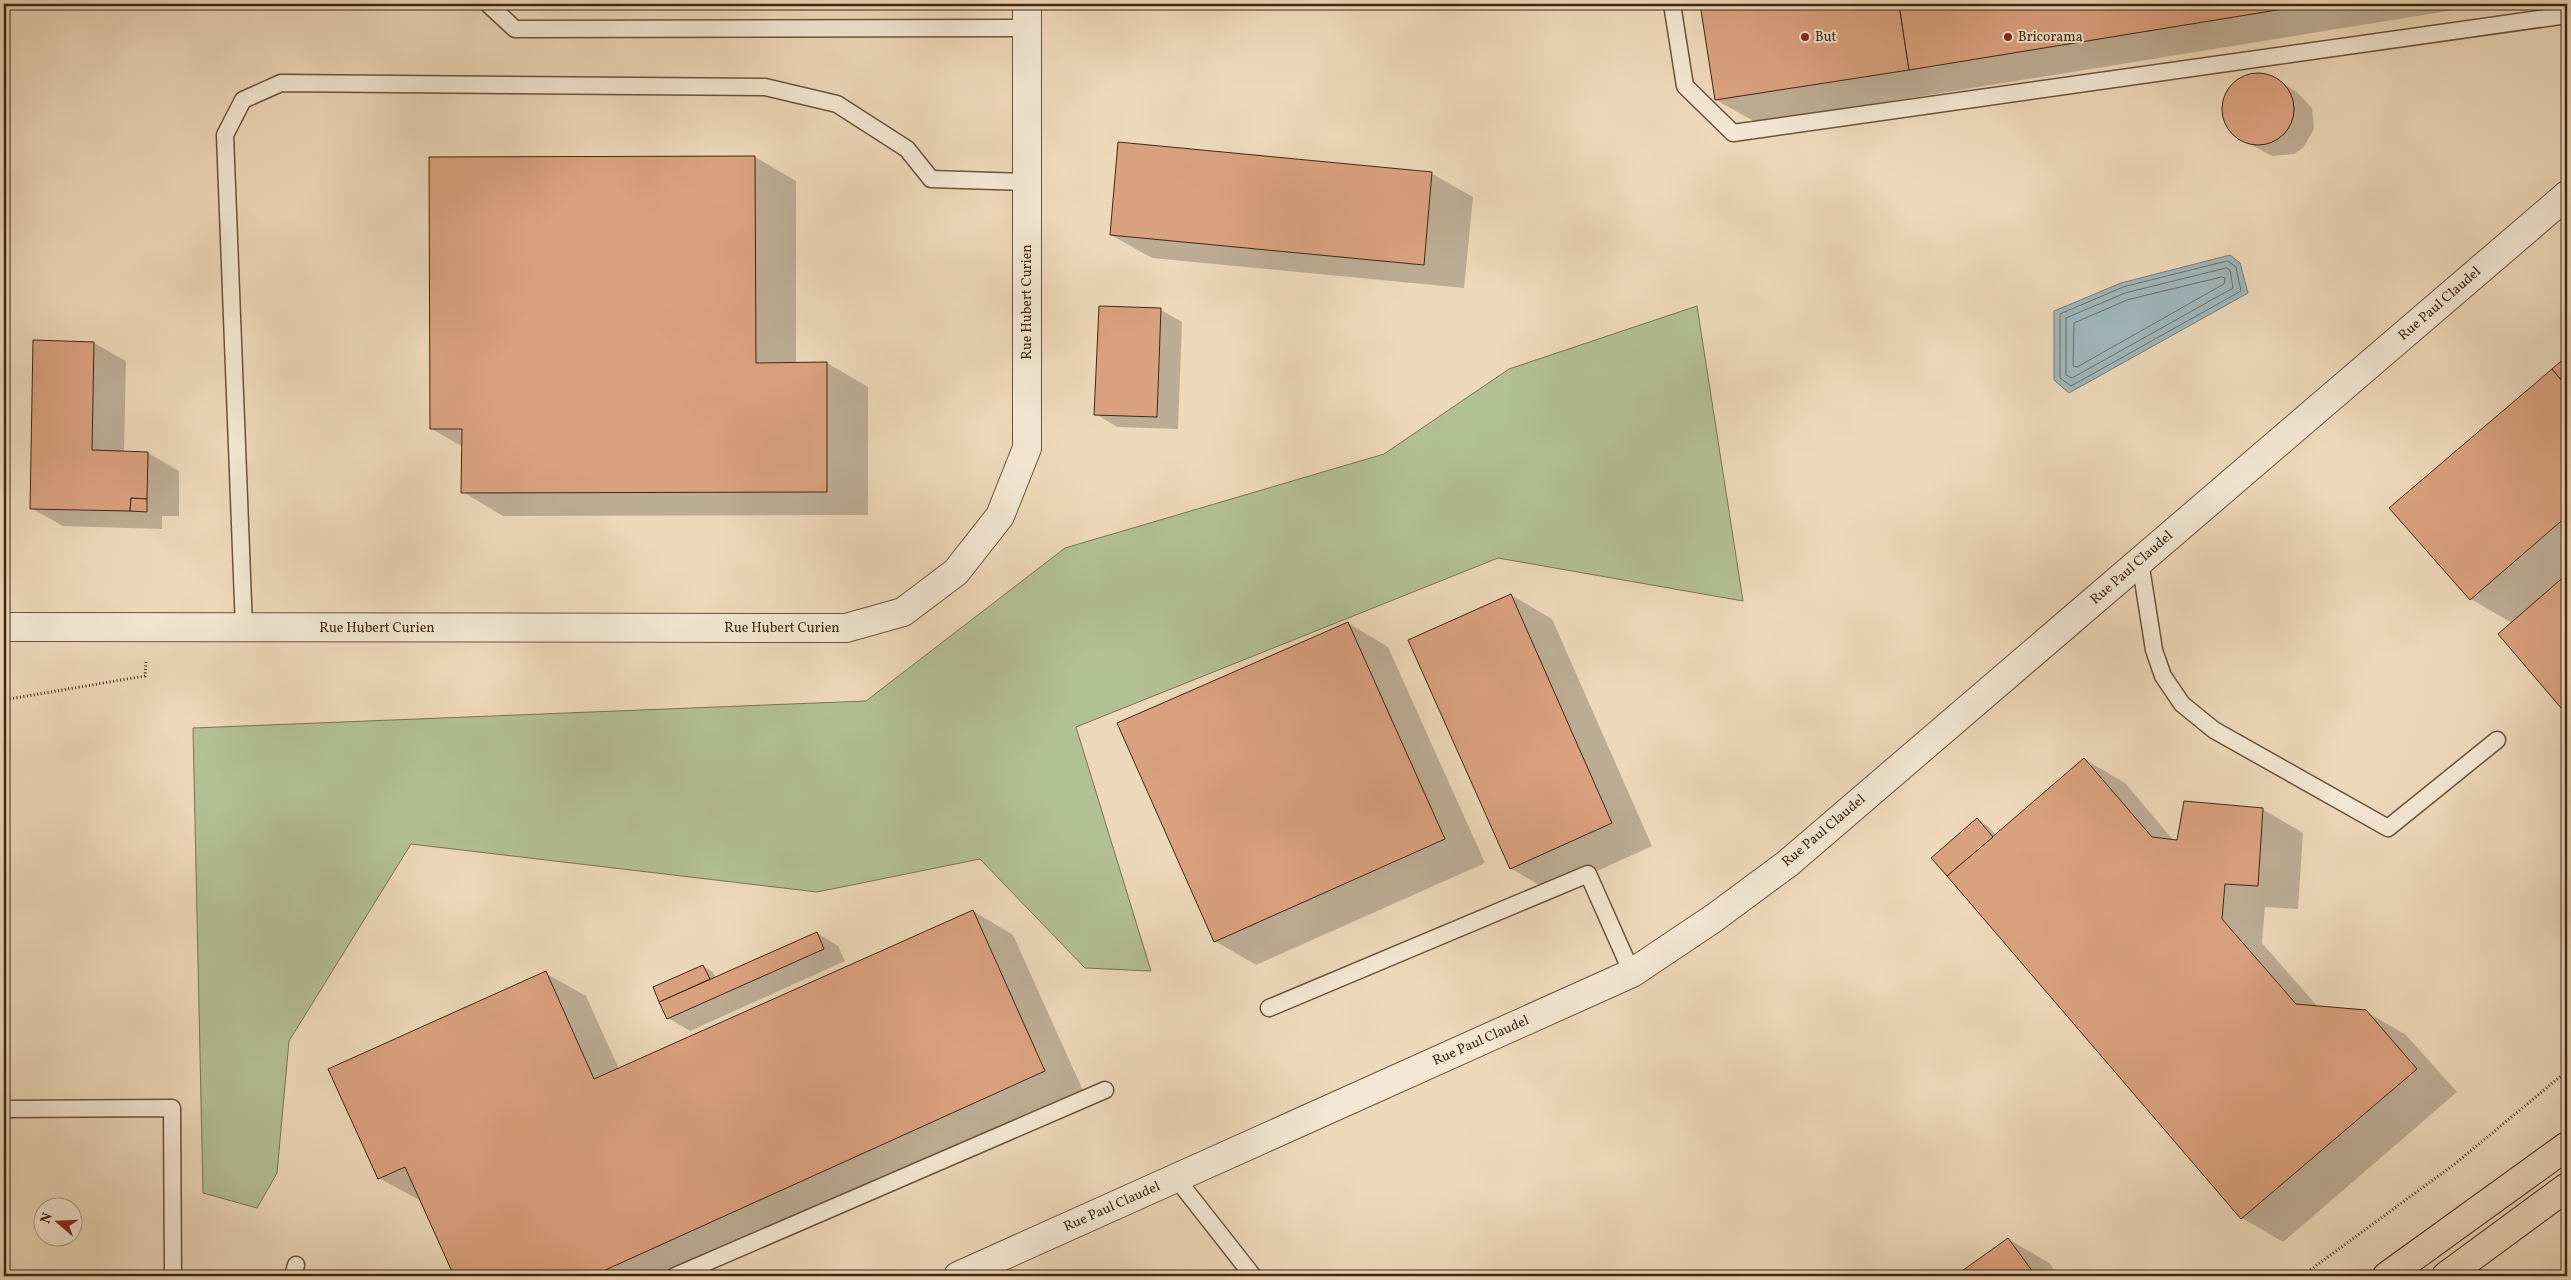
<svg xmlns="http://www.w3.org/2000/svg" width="2571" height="1280" font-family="Vollkorn,serif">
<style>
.green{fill:#b3c093;stroke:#7a7352}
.water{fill:#9eb7bb;stroke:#797d77}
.shadow{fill:#0003}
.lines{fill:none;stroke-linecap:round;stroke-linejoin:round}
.shore{stroke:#706e66;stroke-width:1}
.building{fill:#daa17f;stroke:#412611}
.service-casing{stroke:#6c523b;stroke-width:19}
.minor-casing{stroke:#6c523b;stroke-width:30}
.tertiary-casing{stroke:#6c523b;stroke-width:30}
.primary-casing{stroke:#412611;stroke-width:30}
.path{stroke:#412611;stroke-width:3;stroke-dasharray:1 2.5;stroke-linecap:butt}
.service{stroke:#f3e6d2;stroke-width:16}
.minor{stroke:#f3e6d2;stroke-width:28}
.tertiary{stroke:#f3e6d2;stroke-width:28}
.primary{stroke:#edd8b9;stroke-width:28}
.poi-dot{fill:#8f2418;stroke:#f3e6d2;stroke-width:2}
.labels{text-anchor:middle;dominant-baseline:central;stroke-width:4;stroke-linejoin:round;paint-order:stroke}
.poi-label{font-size:14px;fill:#412611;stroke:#f3e6d2;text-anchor:start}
.street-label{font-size:14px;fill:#412611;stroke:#f3e6d2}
</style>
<rect width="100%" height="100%" fill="#edd8b9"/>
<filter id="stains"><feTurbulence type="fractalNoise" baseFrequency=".004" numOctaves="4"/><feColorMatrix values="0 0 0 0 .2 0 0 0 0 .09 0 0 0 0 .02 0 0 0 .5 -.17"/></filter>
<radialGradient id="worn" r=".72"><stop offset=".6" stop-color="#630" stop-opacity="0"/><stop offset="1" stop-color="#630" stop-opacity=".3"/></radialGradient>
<polygon class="green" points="1697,306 1743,601 1498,558 1076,727 1151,971 1085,968 980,859 817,892 411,844 289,1041 277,1173 257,1208 203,1193 193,728 866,701 1065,548 1384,454 1509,369"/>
<polygon class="water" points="2230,255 2240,263 2248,293 2069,393 2054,380 2054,311 2121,283"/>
<g class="shadow">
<polygon points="1701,4 2491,4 1757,123 1716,100"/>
<polygon points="2253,74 2265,75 2275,79 2297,92 2312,108 2314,129 2303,148 2294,154 2272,156 2239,138 2230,129 2225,119 2223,107 2226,96 2242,78"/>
<polygon points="1119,144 1432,174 1473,197 1464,288 1152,258 1111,235"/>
<polygon points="755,157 796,181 796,364 827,363 868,387 868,515 503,516 463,492 463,447 432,429"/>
<polygon points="1161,310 1182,322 1178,429 1117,427 1096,414"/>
<polygon points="94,343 126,361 124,452 148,453 179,471 179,516 162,516 162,529 63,526 31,508"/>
<polygon points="2567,358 2567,713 2499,634 2512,623 2471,599 2391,508"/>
<polygon points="4,364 10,368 10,378 4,378"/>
<polygon points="1511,595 1552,619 1652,846 1551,892 1510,868"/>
<polygon points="1348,623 1388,647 1485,863 1256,965 1215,941"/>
<polygon points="2084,759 2125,783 2174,841 2262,809 2303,833 2298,909 2265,907 2262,943 2318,1007 2365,1011 2406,1035 2457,1092 2283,1242 2242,1218 1948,875 1978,820 1988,826 1996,835"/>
<polygon points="973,911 1013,935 1085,1095 683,1276 455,1276 421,1201 379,1178 545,973 586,996 619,1069"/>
<polygon points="817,933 838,946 845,961 690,1031 668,1018 654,987 703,966 713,972 716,978"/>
<polygon points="2008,1239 2049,1263 2059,1276 1957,1276"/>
</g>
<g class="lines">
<g class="shore">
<polygon points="2228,261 2236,267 2241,291 2071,386 2060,378 2060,314 2123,287"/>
<polygon points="2227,268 2230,270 2233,288 2072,378 2066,375 2066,318 2125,293"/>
<polygon points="2222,277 2225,278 2224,284 2077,367 2073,366 2074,323 2127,300"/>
</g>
</g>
<g class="building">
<polygon points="1700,4 1899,4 1909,70 1715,100"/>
<polygon points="1899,4 2314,4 1909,70"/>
<circle cx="2258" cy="109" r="36"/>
<polygon points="1118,142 1432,172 1424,265 1110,235"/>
<polygon points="755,156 756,363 827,362 827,492 461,493 462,429 430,429 429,157"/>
<polygon points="1099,306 1161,308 1157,417 1094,415"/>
<polygon points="33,340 94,342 92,450 148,452 147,499 131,498 130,511 30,509"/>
<polygon points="2567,356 2567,387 2552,369"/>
<polygon points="2552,369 2567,387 2567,516 2470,600 2389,508"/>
<polygon points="131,498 147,499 147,512 130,511"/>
<polygon points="2567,574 2567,715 2498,634"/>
<polygon points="1511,594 1612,823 1510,869 1408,640"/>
<polygon points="1348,622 1445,839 1214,942 1117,723"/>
<polygon points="2084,758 2152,837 2177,840 2184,801 2263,808 2258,886 2225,884 2222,919 2296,1004 2366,1010 2417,1069 2241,1219 1947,876"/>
<polygon points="1977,818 1993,837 1947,876 1931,858"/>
<polygon points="973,910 1045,1071 592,1276 454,1276 405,1167 378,1179 328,1069 546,971 594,1079"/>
<polygon points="817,932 824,949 667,1019 659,1002"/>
<polygon points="703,965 710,979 659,1002 653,987"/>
<polygon points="2008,1238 2036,1276 1955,1276"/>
</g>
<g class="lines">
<defs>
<g id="service">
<polyline points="488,4 515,29 1027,28"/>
<polyline points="1672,4 1685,86 1733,133 2567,15"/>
<polyline points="2140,561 2154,650 2163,676 2182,704 2214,730 2388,828 2497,740"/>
<polyline points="244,628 225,135 243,100 281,83 765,87 837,104 907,149 931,179 1027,182"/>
<polyline points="1269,1008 1588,874 1632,973"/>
<polyline points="4,1109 172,1108 173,1276"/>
<polyline points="1176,1178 1253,1276"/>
<polyline points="293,1276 296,1265"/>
<polyline points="675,1276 1105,1090"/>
</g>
<polyline id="minor" points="4,627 846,628 903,612 956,572 1000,516 1027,448 1027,4"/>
<polyline id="tertiary" points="958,1276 1632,973 1714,918 1787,864 2567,195"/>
<g id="primary">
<polyline points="2387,1276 2567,1146"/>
<polyline points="2446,1276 2567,1187"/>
</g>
</defs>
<use href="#service" class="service-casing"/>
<use href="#minor" class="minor-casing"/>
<use href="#tertiary" class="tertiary-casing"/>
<use href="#primary" class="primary-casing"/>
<g class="path">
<polyline points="4,703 9,699 145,676 146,662"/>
<polyline points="2302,1276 2456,1163 2567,1071"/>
</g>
<use href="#service" class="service"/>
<use href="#minor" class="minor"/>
<use href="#tertiary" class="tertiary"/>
<use href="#primary" class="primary"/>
</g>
<g class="poi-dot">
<circle cx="1805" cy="37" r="5"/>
<circle cx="2008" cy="37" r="5"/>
</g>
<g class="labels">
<g class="poi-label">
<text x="1815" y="37">But</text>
<text x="2018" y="37">Bricorama</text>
</g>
<g class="street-label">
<text transform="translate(1027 302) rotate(-90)">Rue Hubert Curien</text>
<text transform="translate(2440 304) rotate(-41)">Rue Paul Claudel</text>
<text transform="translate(2132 568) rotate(-41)">Rue Paul Claudel</text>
<text x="377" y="628">Rue Hubert Curien</text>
<text x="782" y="628">Rue Hubert Curien</text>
<text transform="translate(1824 831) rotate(-40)">Rue Paul Claudel</text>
<text transform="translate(1481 1041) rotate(-24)">Rue Paul Claudel</text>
<text transform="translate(1112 1207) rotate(-24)">Rue Paul Claudel</text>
</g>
</g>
<rect width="2571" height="1280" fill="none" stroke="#edd8b9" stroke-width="20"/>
<rect x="5" y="5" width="2561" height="1270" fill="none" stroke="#412611" stroke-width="2.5"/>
<rect x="10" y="10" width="2551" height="1260" fill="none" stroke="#412611"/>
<g transform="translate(58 1222) rotate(289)"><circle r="24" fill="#f3e6d2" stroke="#ac9985"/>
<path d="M0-4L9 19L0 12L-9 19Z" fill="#8f2418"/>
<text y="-8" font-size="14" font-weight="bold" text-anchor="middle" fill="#412611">N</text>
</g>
<rect width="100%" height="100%" filter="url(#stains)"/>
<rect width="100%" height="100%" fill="url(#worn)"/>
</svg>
